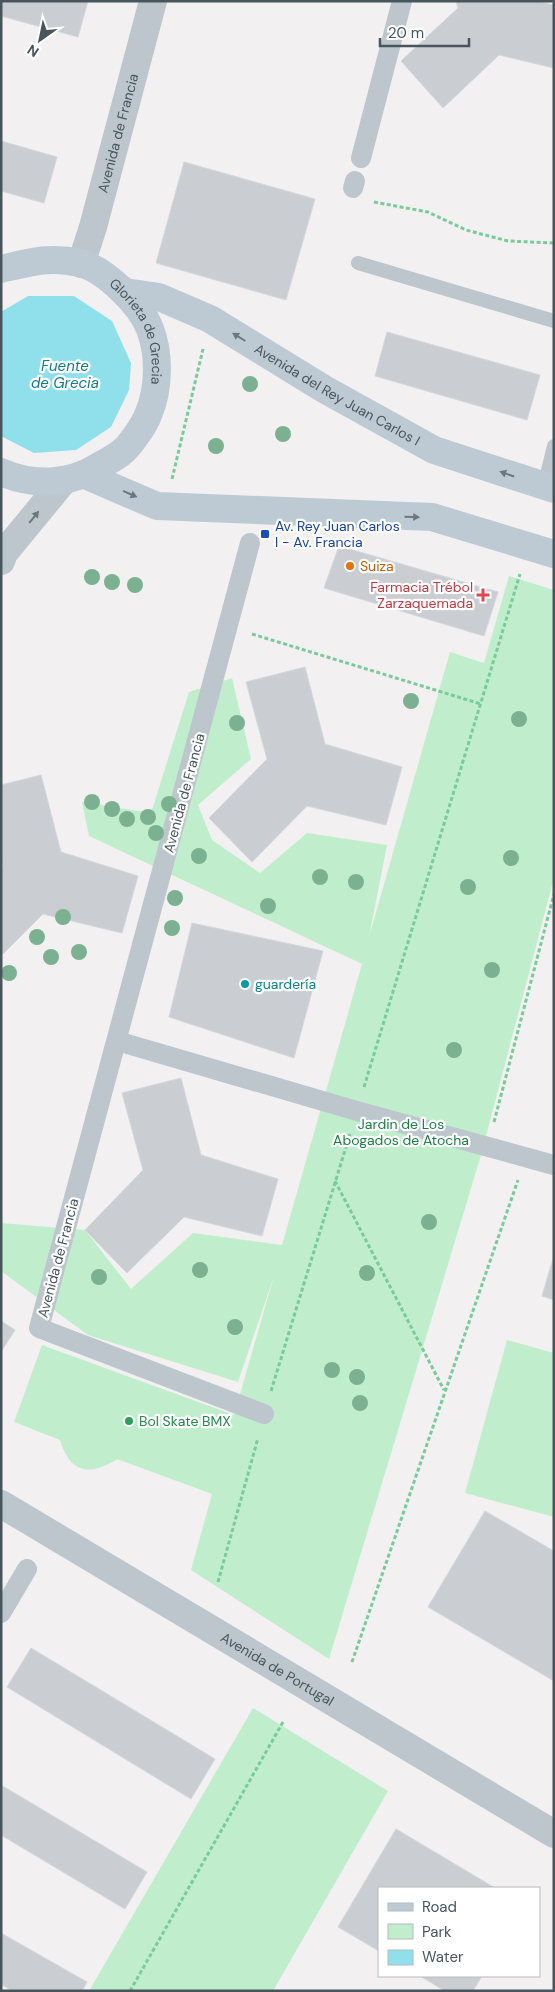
<svg xmlns="http://www.w3.org/2000/svg" width="555" height="1992" font-family="'DM Sans',sans-serif">
<style>
.green{fill:#c0eecd}
.water{fill:#8fe0ea}
.building{fill:#caced2;stroke:#d4d7db}
.lines{fill:none;stroke-linecap:round;stroke-linejoin:round}
.path{stroke:#79cb9a;stroke-width:3;stroke-dasharray:4 2.5;stroke-linecap:butt}
.service{stroke:#bcc6cc;stroke-width:14}
.pedestrian{stroke:#bcc6cc;stroke-width:20}
.minor{stroke:#bcc6cc;stroke-width:28}
.secondary{stroke:#becad3;stroke-width:28}
.tree{fill:#7bb190}
.oneway{fill:#6b7880}
.oneway2{fill:#6b777e}
.transit-dot{fill:#1a4fb4;stroke:#fff;stroke-width:2}
.food-dot{fill:#e8710a;stroke:#fff;stroke-width:2}
.health-dot{fill:#e0444e;stroke:#fff;stroke-width:2}
.culture-dot{fill:#0f9aa8;stroke:#fff;stroke-width:2}
.leisure-dot{fill:#2e9e5b;stroke:#fff;stroke-width:2}
.labels{text-anchor:middle;dominant-baseline:central;stroke-width:4.5;stroke-linejoin:round;paint-order:stroke}
.street-label{font-size:14px;fill:#48555d;stroke:#fff}
.transit-label{font-size:14px;fill:#164399;stroke:#fff;text-anchor:start}
.food-label{font-size:14px;fill:#c56008;stroke:#fff;text-anchor:start}
.health-label{font-size:14px;fill:#be3a42;stroke:#fff;text-anchor:end}
.culture-label{font-size:14px;fill:#0d838f;stroke:#fff;text-anchor:start}
.park-label{font-size:14px;fill:#1a7d42;stroke:#fff}
.leisure-label{font-size:14px;fill:#27864d;stroke:#fff;text-anchor:start}
.water-label{font-size:15px;font-style:italic;fill:#117c89;stroke:#fff}
</style>
<rect width="100%" height="100%" fill="#f2f0f0"/>
<g class="green">
<path d="M509 576 554 590V878L481 1155 329 1659 191 1570 212 1494 117 1459C89 1477 70 1473 60 1440L14 1422 42 1345 234 1415 274 1276 238 1382 88 1335 1 1271V1223L85 1230 131 1289 193 1233 282 1245 362 964 89 836 82 802 151 813 189 692 232 678 251 759 198 805 212 840 260 873 307 833 387 845 369 937 450 652 484 663Z"/>
<polygon points="507,1340 554,1353 554,1517 465,1493"/>
<polygon points="253,1708 388,1791 273,1991 89,1991"/>
</g>
<polygon class="water" points="28,296 74,296 112,321 131,363 129,390 111,427 76,450 34,453 1,436 1,312"/>
<g class="building">
<polygon points="1,1 88,1 78,37 1,16"/>
<polygon points="456,1 536,1 554,5 554,68 499,55 443,108 401,61 458,8"/>
<polygon points="1,141 57,157 44,203 1,191"/>
<polygon points="184,162 315,199 286,300 156,263"/>
<polygon points="387,332 540,375 527,420 375,376"/>
<polygon points="339,546 498,592 484,636 324,588"/>
<polygon points="305,667 325,744 402,767 386,825 307,806 252,862 209,818 267,759 246,682"/>
<polygon points="41,775 61,852 138,876 122,933 43,914 1,956 1,869 3,867 1,860 1,785"/>
<polygon points="192,923 323,951 294,1058 169,1017"/>
<polygon points="181,1078 201,1155 278,1179 262,1236 184,1217 127,1273 85,1230 143,1170 122,1093"/>
<polygon points="554,1255 554,1300 542,1296"/>
<polygon points="1,1321 15,1330 1,1352"/>
<polygon points="485,1511 554,1551 554,1681 428,1607"/>
<polygon points="31,1648 215,1759 191,1799 7,1687"/>
<polygon points="1,1785 147,1872 125,1909 1,1835"/>
<polygon points="396,1829 495,1888 379,1888 379,1951 338,1927"/>
<polygon points="1,1933 87,1982 82,1991 12,1991 1,1984"/>
<polygon points="420,1976 482,1976 473,1991 445,1991"/>
</g>
<g class="lines">
<g class="path">
<polyline points="374,202 428,212 466,230 508,241 554,243"/>
<polyline points="172,479 203,349"/>
<polyline points="252,634 481,704"/>
<polyline points="364,1087 520,574"/>
<polyline points="494,1122 554,894"/>
<polyline points="335,1181 444,1390"/>
<polyline points="271,1391 350,1134"/>
<polyline points="218,1582 258,1438"/>
<polyline points="352,1662 518,1180"/>
<polyline points="130,1991 283,1722"/>
</g>
<g class="service">
<polyline points="358,263 554,321"/>
<polyline points="544,487 554,446"/>
</g>
<g class="pedestrian">
<polyline points="361,158 402,1"/>
<polyline points="353,188 355,181"/>
<polyline points="250,543 39,1328 264,1414"/>
<polyline points="117,1041 357,1111 554,1165"/>
<polyline points="1,1613 27,1569"/>
</g>
<g class="minor">
<path id="s1" d="M81 264 93 227 153 1"/>
<polyline points="1,561 4,553 64,480"/>
<path id="s2" d="M1 1504 554 1834"/>
</g>
<g class="secondary">
<path id="s3" d="M1 269C30 262 50 256 80 263 106 270 141 305 150 329 160 355 159 390 148 415 145 424 129 447 122 452 115 458 106 462 99 466 69 485 33 486 1 472"/>
<path id="s4" d="M125 292 159 297 210 319 324 389 434 450 554 489"/>
<polyline points="85,475 157,506 432,517 554,554"/>
</g>
</g>
<g class="tree">
<circle cx="250" cy="384" r="8"/>
<circle cx="283" cy="434" r="8"/>
<circle cx="216" cy="446" r="8"/>
<circle cx="92" cy="577" r="8"/>
<circle cx="112" cy="582" r="8"/>
<circle cx="135" cy="585" r="8"/>
<circle cx="411" cy="701" r="8"/>
<circle cx="519" cy="719" r="8"/>
<circle cx="237" cy="723" r="8"/>
<circle cx="92" cy="802" r="8"/>
<circle cx="169" cy="804" r="8"/>
<circle cx="112" cy="809" r="8"/>
<circle cx="148" cy="817" r="8"/>
<circle cx="127" cy="819" r="8"/>
<circle cx="156" cy="833" r="8"/>
<circle cx="199" cy="856" r="8"/>
<circle cx="511" cy="858" r="8"/>
<circle cx="320" cy="877" r="8"/>
<circle cx="356" cy="882" r="8"/>
<circle cx="468" cy="887" r="8"/>
<circle cx="175" cy="898" r="8"/>
<circle cx="268" cy="906" r="8"/>
<circle cx="63" cy="917" r="8"/>
<circle cx="172" cy="928" r="8"/>
<circle cx="37" cy="937" r="8"/>
<circle cx="79" cy="952" r="8"/>
<circle cx="51" cy="957" r="8"/>
<circle cx="492" cy="970" r="8"/>
<circle cx="9" cy="973" r="8"/>
<circle cx="454" cy="1050" r="8"/>
<circle cx="429" cy="1222" r="8"/>
<circle cx="200" cy="1270" r="8"/>
<circle cx="367" cy="1273" r="8"/>
<circle cx="99" cy="1277" r="8"/>
<circle cx="235" cy="1327" r="8"/>
<circle cx="332" cy="1370" r="8"/>
<circle cx="357" cy="1377" r="8"/>
<circle cx="360" cy="1403" r="8"/>
</g>
<defs><path id="oneway-solid" d="M-6-.8H1V-3.2L6.5 0L1 3.2V.8H-6Z" transform="scale(1.25)"/></defs>
<g class="oneway">
<use href="#oneway-solid" transform="translate(239 337) rotate(-148)"/>
<use href="#oneway-solid" transform="translate(507 474) rotate(-161)"/>
<use href="#oneway-solid" transform="translate(130 494) rotate(24)"/>
<use href="#oneway-solid" transform="translate(412 517) rotate(2)"/>
</g>
<use class="oneway2" href="#oneway-solid" transform="translate(34 517) rotate(-51)"/>
<rect class="transit-dot" x="260" y="529" width="10" height="10" rx="2.5"/>
<circle class="food-dot" cx="350" cy="566" r="5"/>
<path class="health-dot" d="M480.5 587.5h5v5h5v5h-5v5h-5v-5h-5v-5h5z"/>
<circle class="culture-dot" cx="245" cy="984" r="5"/>
<circle class="leisure-dot" cx="129" cy="1421" r="5"/>
<g class="labels">
<g class="street-label">
<text stroke="none"><textPath href="#s1" startOffset="136">Avenida de Francia</textPath></text>
<text stroke="none"><textPath href="#s3" startOffset="176">Glorieta de Grecia</textPath></text>
<text stroke="none"><textPath href="#s4" startOffset="238">Avenida del Rey Juan Carlos I</textPath></text>
<text transform="translate(184 793) rotate(-75)">Avenida de Francia</text>
<text transform="translate(58 1258) rotate(-75)">Avenida de Francia</text>
<text stroke="none"><textPath href="#s2" startOffset="322">Avenida de Portugal</textPath></text>
</g>
<g class="transit-label">
<text x="275" y="526">Av. Rey Juan Carlos<tspan x="275" dy="16">I - Av. Francia</tspan></text>
</g>
<g class="food-label">
<text x="360" y="566">Suiza</text>
</g>
<g class="health-label">
<text x="473" y="587">Farmacia Trébol<tspan x="473" dy="16">Zarzaquemada</tspan></text>
</g>
<g class="culture-label">
<text x="255" y="984">guardería</text>
</g>
<g class="park-label">
<text x="401" y="1124">Jardin de Los<tspan x="401" dy="16">Abogados de Atocha</tspan></text>
</g>
<g class="leisure-label">
<text x="139" y="1421">Bol Skate BMX</text>
</g>
<g class="water-label">
<text x="65" y="366">Fuente<tspan x="65" dy="17">de Grecia</tspan></text>
</g>
</g>
<rect width="555" height="1992" fill="none" stroke="#48555d" stroke-width="5"/>
<rect x="378" y="1887" width="162" height="90" fill="#ffffff" stroke="#b6bbbe"/>
<rect x="388" y="1903" width="25" height="8" fill="#becad3" stroke="#b6bbbe"/>
<text x="422" y="1912" font-size="15" fill="#48555d">Road</text>
<rect x="388" y="1924" width="25" height="15" fill="#c0eecd" stroke="#b6bbbe"/>
<text x="422" y="1937" font-size="15" fill="#48555d">Park</text>
<rect x="388" y="1950" width="25" height="15" fill="#8fe0ea" stroke="#b6bbbe"/>
<text x="422" y="1962" font-size="15" fill="#48555d">Water</text>
<g transform="translate(40 40) rotate(213)" stroke="#ffffff" stroke-width="4" paint-order="stroke">
<path d="M0-4L9 19L0 12L-9 19Z" fill="#48555d"/>
<text y="-8" font-size="14" font-weight="bold" text-anchor="middle" fill="#48555d">N</text>
</g>
<path d="M380 38v8h89v-8" fill="none" stroke="#48555d" stroke-width="2.5"/>
<text x="388" y="38" font-size="15" fill="#48555d" stroke="#ffffff" stroke-width="4" paint-order="stroke">20 m</text>
</svg>
